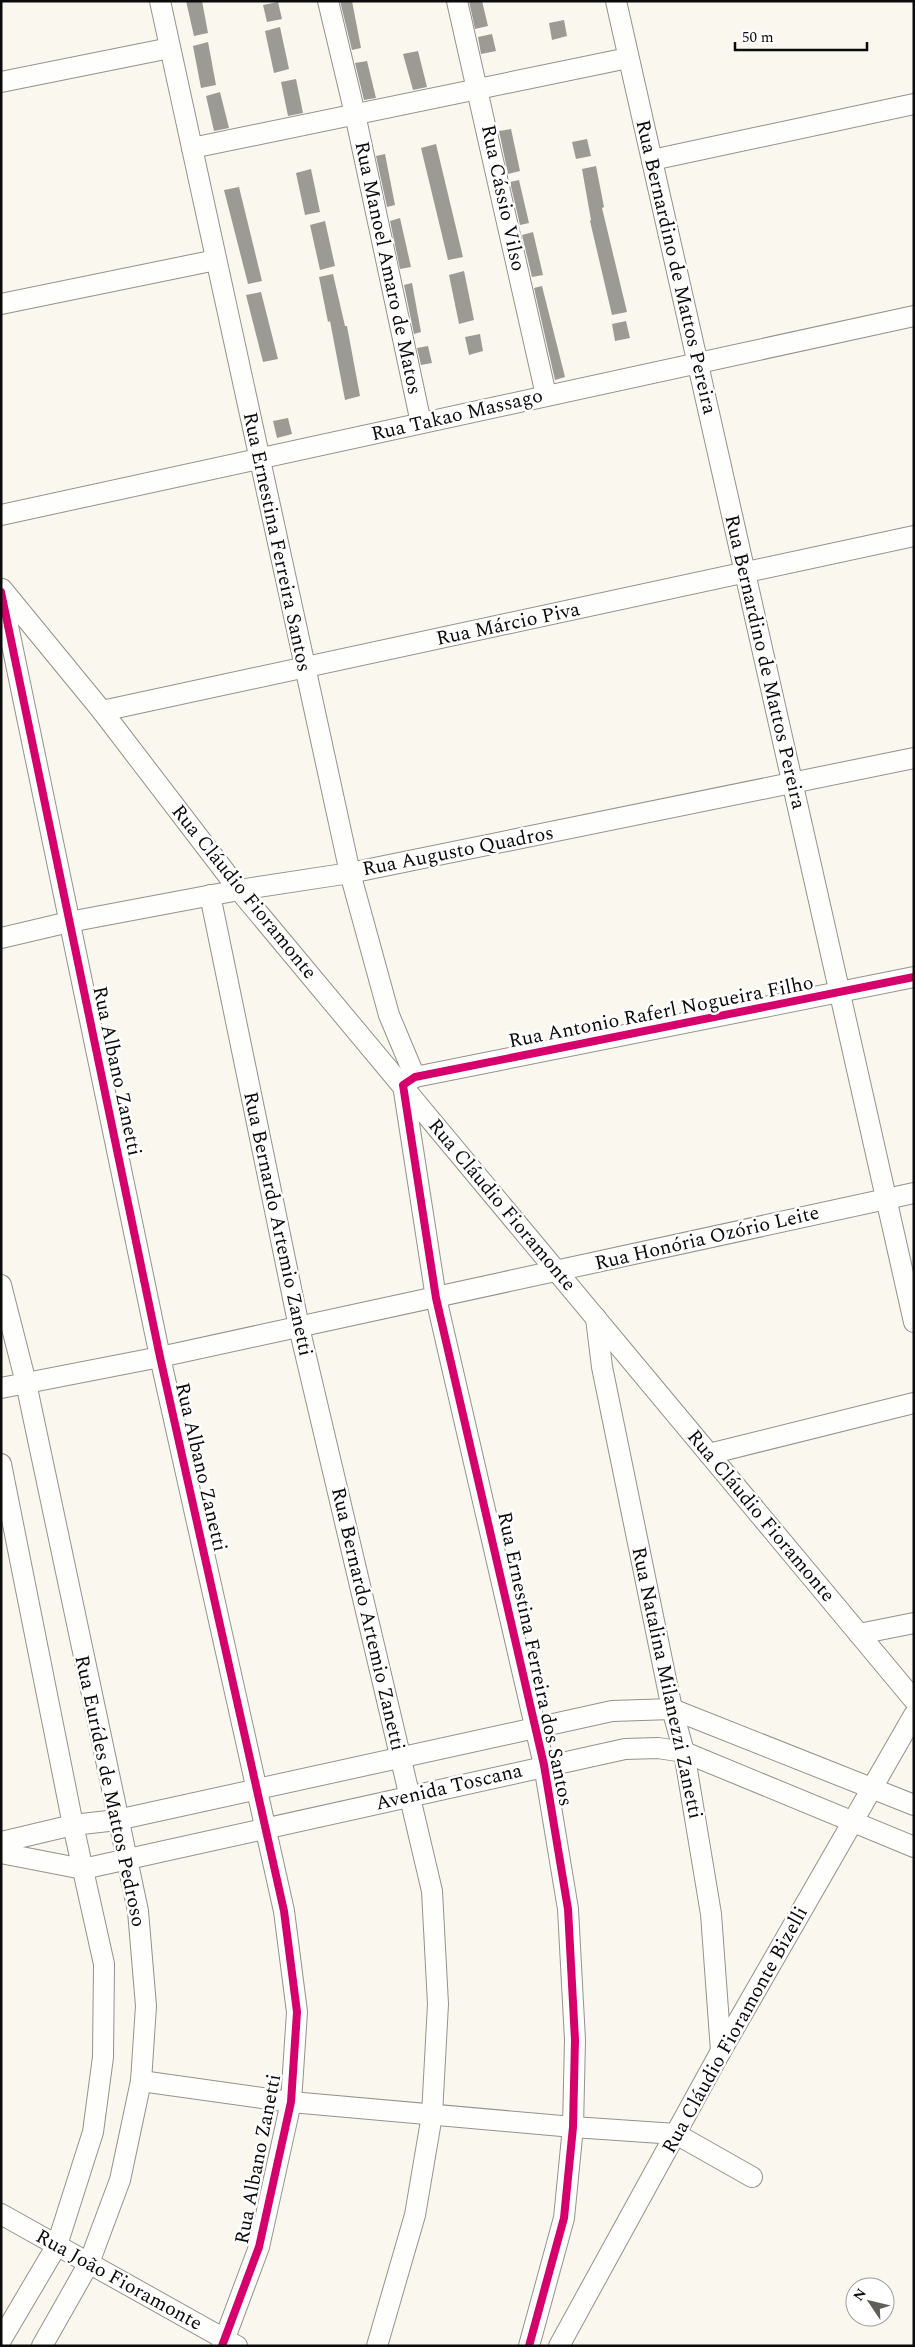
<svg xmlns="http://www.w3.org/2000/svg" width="915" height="2347" font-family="Spectral,serif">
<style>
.building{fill:#9c9a95}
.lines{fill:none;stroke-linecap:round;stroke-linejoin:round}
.minor-casing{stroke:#93928d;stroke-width:22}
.minor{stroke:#fefefc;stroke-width:20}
.cycleway-casing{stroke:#fff;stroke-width:11}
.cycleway{stroke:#d6006c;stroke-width:8}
.labels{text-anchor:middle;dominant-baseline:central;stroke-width:5;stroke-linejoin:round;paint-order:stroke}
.street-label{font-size:20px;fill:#0b0b0b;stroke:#fff}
</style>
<rect width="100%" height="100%" fill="#faf8ee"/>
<g class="building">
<polygon points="186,1 202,1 208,33 194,36"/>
<polygon points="340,1 352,1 361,48 352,50"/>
<polygon points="469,1 482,1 488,26 475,29"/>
<polygon points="278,2 282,19 267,22 263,5"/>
<polygon points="564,20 567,36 552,40 549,23"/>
<polygon points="280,27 289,69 274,73 265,31"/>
<polygon points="492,34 496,51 481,54 478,37"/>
<polygon points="208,42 216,85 201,88 193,46"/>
<polygon points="418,51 427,87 413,90 403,54"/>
<polygon points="367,61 376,98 364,100 355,63"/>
<polygon points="296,79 303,113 288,116 281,82"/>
<polygon points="220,92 229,128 214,131 206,96"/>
<polygon points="511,129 520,171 508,174 499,131"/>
<polygon points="587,139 591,156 576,159 572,142"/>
<polygon points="436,144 463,257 448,260 421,148"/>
<polygon points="385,154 395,205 387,207 376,156"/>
<polygon points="596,166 604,207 602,208 627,312 612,315 590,221 591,220 582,169"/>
<polygon points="311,169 320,212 305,215 296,173"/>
<polygon points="519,180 529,223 520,225 510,182"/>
<polygon points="239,187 262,281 248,284 224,190"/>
<polygon points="400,218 411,267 400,269 390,221"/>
<polygon points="325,221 335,266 320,270 310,225"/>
<polygon points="533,232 543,275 532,277 522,235"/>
<polygon points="464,271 474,320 459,324 449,275"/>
<polygon points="333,274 345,326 347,326 360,396 345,400 330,321 328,322 319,277"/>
<polygon points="412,283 421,332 414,334 404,285"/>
<polygon points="542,286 565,377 555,380 534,288"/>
<polygon points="261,292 278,359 263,362 246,295"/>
<polygon points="626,321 630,338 615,341 612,324"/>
<polygon points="480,334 483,351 469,355 465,337"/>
<polygon points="428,346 432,363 421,365 417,348"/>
<polygon points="288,418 292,434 277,438 273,421"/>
</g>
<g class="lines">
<defs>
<g id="minor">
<polyline points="160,1 350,873 389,1015 415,1077"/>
<polyline points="328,1 355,114 421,423"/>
<polyline points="457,1 546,395"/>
<polyline points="616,1 914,1322"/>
<polyline points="1,82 170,48"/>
<polyline points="192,148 628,58"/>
<polyline points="652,160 914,104"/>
<polyline points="1,304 216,260"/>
<polyline points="1,515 914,316"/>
<polyline points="2,589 102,711 239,890 914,1700"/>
<polyline points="1,592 160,1357 284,1911 297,2012 291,2102 259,2247 222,2346"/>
<polyline points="102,711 914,536"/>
<polyline points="210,895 299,1327 432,1891 438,2004 432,2115 415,2215 377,2346"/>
<polyline points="1,938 69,922 239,890 350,873 914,758"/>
<polyline points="1,1285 26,1383 138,1911 146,2006 141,2081 120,2180 89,2263 42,2346"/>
<polyline points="596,1318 602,1367 672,1709 684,1752 711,1914 721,2051"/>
<polyline points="1,1388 160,1357 914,1193"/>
<polyline points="709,1454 914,1403"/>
<polyline points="1,1464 73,1825 104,1964 103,2057 93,2132 57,2245 1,2340"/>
<polyline points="859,1634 914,1623"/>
<polyline points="1,1842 73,1825 117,1820 612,1711 672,1709 914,1805"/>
<polyline points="1,1853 83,1869 625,1749 658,1748 684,1752 914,1847"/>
<polyline points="141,2081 291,2102 573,2127 676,2134 752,2177"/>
<polyline points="1,2214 237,2346"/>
<polyline points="529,2346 564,2218 573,2127 575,2040 568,1909 544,1765 436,1298 403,1085 415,1077 914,977"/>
<polyline points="559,2346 721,2051 914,1715"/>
</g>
</defs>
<use href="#minor" class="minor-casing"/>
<use href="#minor" class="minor"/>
<defs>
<g id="cycleway">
<polyline points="1,592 160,1357 284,1911 297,2012 291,2102 259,2247 222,2346"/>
<polyline points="529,2346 564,2218 573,2127 575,2040 568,1909 544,1765 436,1298 403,1085 415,1077 914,977"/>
</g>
</defs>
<use href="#cycleway" class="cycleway-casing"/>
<use href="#cycleway" class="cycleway"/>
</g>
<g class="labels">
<g class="street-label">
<text transform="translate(503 198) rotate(78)">Rua Cássio Vilso</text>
<text transform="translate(676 267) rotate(77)">Rua Bernardino de Mattos Pereira</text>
<text transform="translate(388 268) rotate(78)">Rua Manoel Amaro de Matos</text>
<text transform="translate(457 415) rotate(-13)">Rua Takao Massago</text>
<text transform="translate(277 542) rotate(78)">Rua Ernestina Ferreira Santos</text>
<text transform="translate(508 624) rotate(-12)">Rua Márcio Piva</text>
<text transform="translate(765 662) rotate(77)">Rua Bernardino de Mattos Pereira</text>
<text transform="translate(458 851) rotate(-11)">Rua Augusto Quadros</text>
<text transform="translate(244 892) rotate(51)">Rua Cláudio Fioramonte</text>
<text transform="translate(661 1012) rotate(-11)">Rua Antonio Raferl Nogueira Filho</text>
<text transform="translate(117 1071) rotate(78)">Rua Albano Zanetti</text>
<text transform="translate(502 1205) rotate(50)">Rua Cláudio Fioramonte</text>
<text transform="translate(278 1224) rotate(78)">Rua Bernardo Artemio Zanetti</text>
<text transform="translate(707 1238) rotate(-13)">Rua Honória Ozório Leite</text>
<text transform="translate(201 1467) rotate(77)">Rua Albano Zanetti</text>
<text transform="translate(761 1516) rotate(50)">Rua Cláudio Fioramonte</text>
<text transform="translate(368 1619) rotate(77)">Rua Bernardo Artemio Zanetti</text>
<text transform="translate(535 1659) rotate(78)">Rua Ernestina Ferreira dos Santos</text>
<text transform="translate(667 1683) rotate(78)">Rua Natalina Milanezzi Zanetti</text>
<text transform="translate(449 1787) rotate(-13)">Avenida Toscana</text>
<text transform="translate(110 1791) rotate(78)">Rua Eurídes de Mattos Pedroso</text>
<text transform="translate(735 2030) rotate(-61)">Rua Cláudio Fioramonte Bizelli</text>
<text transform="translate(258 2159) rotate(-79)">Rua Albano Zanetti</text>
<text transform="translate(119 2280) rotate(29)">Rua João Fioramonte</text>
</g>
</g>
<rect width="915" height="2347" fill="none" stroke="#0b0b0b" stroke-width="5"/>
<g transform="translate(870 2302) rotate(305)"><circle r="24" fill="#ffffff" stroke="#9d9d9d"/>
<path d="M0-4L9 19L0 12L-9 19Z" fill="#5f5e5a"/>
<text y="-8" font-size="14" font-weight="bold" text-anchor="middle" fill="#0b0b0b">N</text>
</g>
<path d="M735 42v8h132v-8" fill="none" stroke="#0b0b0b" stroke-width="2.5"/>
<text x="742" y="42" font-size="15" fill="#0b0b0b" stroke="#ffffff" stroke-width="4" paint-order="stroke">50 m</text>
</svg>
